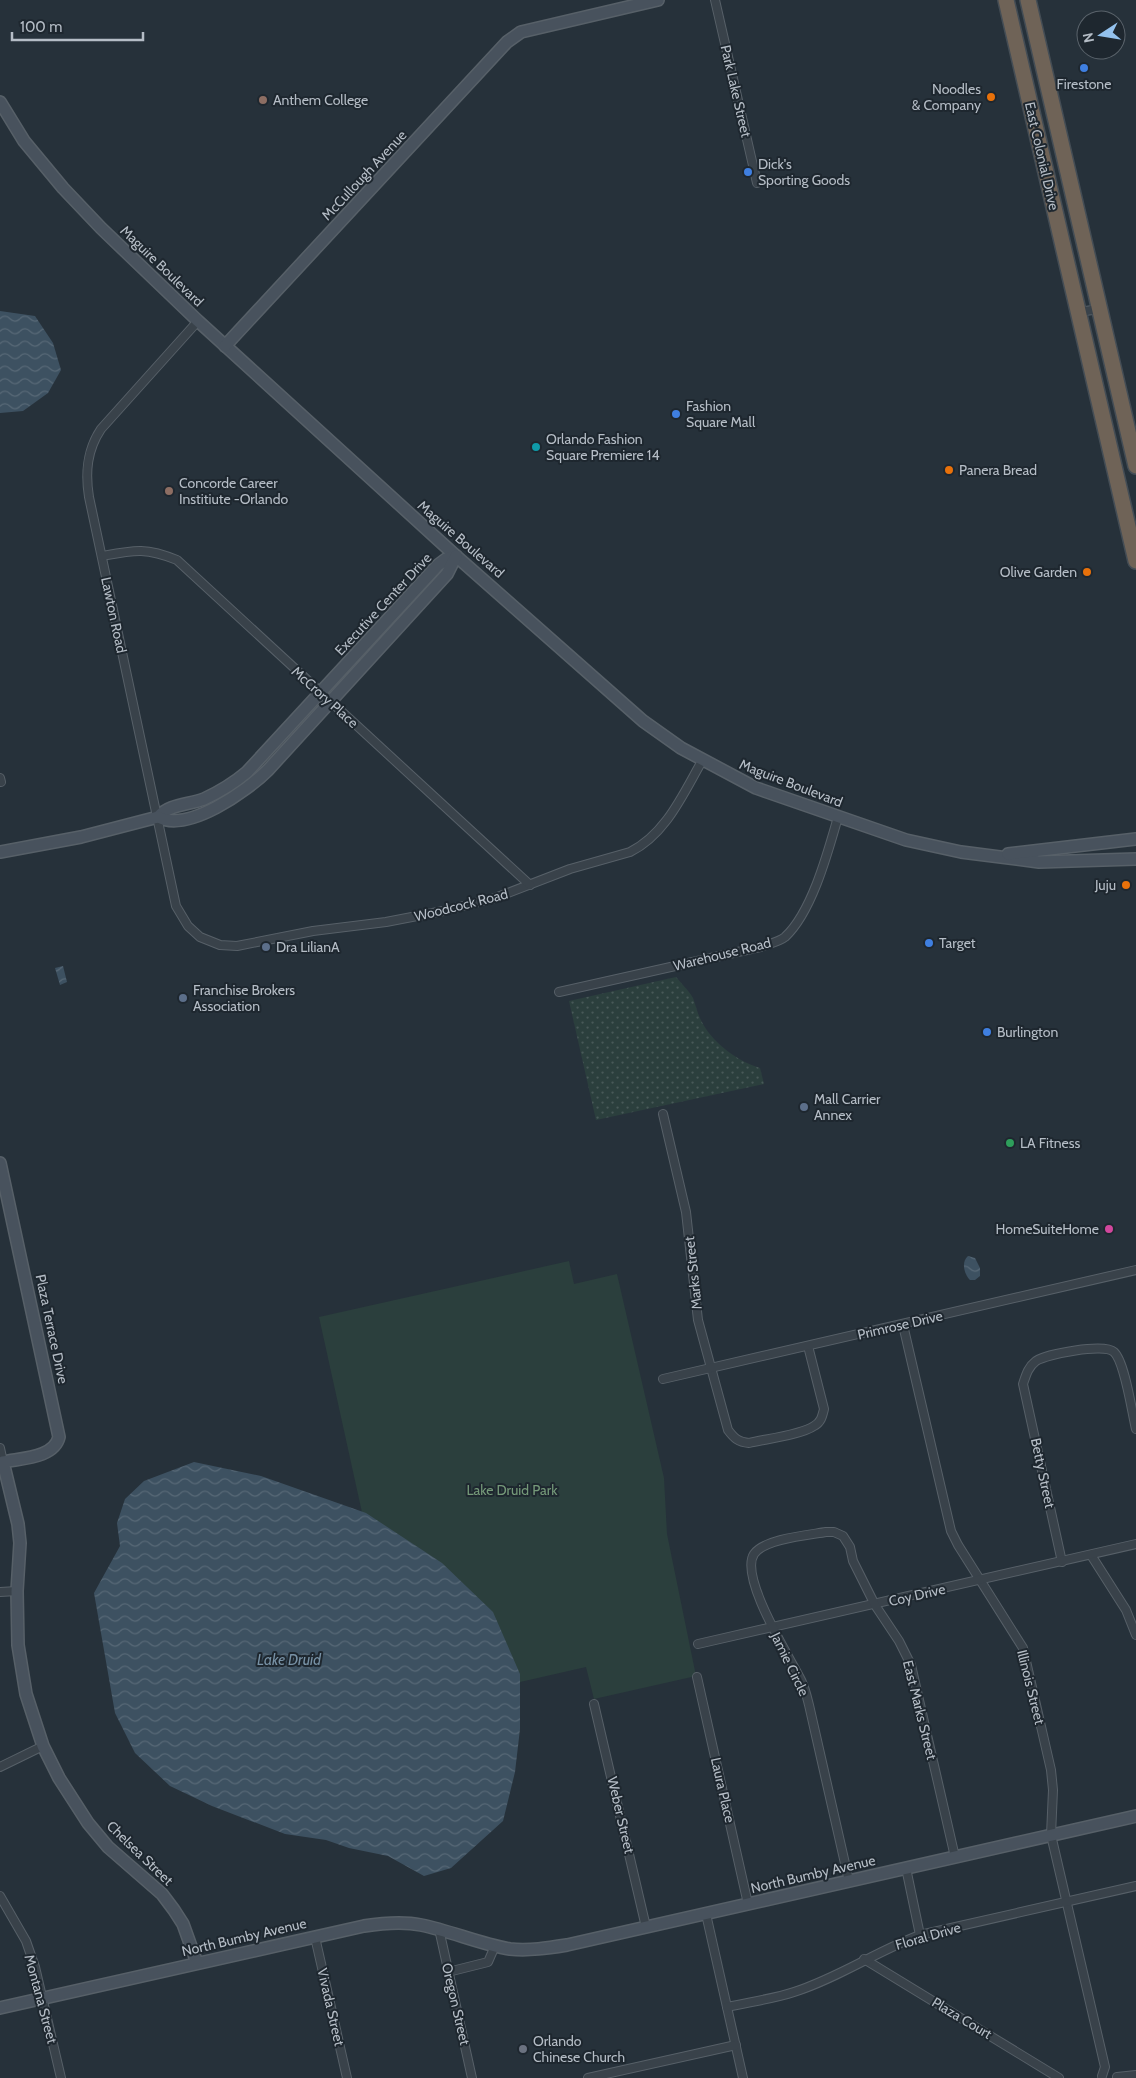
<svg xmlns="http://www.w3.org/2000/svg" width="1136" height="2078" font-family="Cabin,sans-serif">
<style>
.grass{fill:url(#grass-dots)}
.park{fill:#2b3f3d}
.water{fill:url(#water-waves)}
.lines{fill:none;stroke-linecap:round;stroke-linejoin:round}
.street-casing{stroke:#576068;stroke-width:10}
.secondary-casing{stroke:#576068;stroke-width:14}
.highway-casing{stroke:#444d55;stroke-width:18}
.street{stroke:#39424a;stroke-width:8}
.secondary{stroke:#48525d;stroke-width:11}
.highway{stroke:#6f6357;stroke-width:15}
.shop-dot{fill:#3f7fe0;stroke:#1e272f;stroke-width:2}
.food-dot{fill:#e8710a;stroke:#1e272f;stroke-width:2}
.education-dot{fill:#8d6e63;stroke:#1e272f;stroke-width:2}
.culture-dot{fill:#0f9aa8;stroke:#1e272f;stroke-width:2}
.service-dot{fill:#5c6f8a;stroke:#1e272f;stroke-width:2}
.leisure-dot{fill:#2e9e5b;stroke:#1e272f;stroke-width:2}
.hotel-dot{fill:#d1479c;stroke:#1e272f;stroke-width:2}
.worship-dot{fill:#6b7280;stroke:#1e272f;stroke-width:2}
.labels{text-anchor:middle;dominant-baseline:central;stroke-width:4;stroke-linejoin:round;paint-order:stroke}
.poi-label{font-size:14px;fill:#b5bdc6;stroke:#1e272f;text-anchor:start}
.street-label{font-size:14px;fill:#b5bdc6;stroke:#1e272f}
.park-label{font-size:14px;fill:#759979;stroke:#1e272f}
.water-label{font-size:15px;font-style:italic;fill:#7892a6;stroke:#1e272f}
</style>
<defs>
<pattern id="grass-dots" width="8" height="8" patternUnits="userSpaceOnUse" patternTransform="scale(1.25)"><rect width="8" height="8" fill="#2b3f3d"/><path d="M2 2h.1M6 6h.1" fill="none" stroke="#485958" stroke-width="1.8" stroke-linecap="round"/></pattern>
<pattern id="water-waves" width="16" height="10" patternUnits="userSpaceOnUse" patternTransform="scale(1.25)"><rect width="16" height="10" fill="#3d5161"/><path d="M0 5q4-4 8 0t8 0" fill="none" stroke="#576876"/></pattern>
</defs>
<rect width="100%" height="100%" fill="#26313a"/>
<path class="grass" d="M676 977C681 983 689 991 693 998 696 1006 698 1016 703 1024 715 1045 738 1061 760 1068L764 1084 596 1120 569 1001Z"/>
<polygon class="park" points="569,1261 574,1284 617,1274 664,1478 667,1534 696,1676 594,1699 586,1667 405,1708 319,1317"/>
<g class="water">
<polygon points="0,311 35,316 53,343 61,370 48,393 23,411 0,413"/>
<polygon points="63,966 67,982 60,985 55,968"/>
<path d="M968 1256 975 1258 980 1268V1276L975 1280H970C964 1274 961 1262 968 1256Z"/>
<polygon points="194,1462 261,1476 366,1513 442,1563 493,1612 520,1674 520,1729 515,1772 503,1821 451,1868 424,1876 388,1856 349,1848 326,1840 285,1834 212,1806 170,1786 135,1753 115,1713 94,1593 120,1546 117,1523 125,1499 144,1481"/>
</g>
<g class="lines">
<defs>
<g id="street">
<polyline points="715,0 757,183"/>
<polyline points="1079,312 1099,309"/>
<path d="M198 321 101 429C87 450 85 472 89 497L176 906 188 926 200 937 220 945 237 946 313 931 386 922 443 911 495 898 570 869 630 852C666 834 683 794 702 761"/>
<path d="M102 556C134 550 146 547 177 560L530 885"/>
<polyline points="0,778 1,782"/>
<path d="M559 992 760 947C768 944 779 942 785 937 812 912 828 852 838 817"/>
<path d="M663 1114 686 1212 698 1320 728 1430C734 1438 738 1442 749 1443 765 1439 801 1435 814 1426 821 1422 822 1417 824 1409L808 1346"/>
<polyline points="903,1325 951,1531 958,1545 1023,1648 1051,1770 1053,1790 1051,1835 1105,2067 1102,2076"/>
<polyline points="663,1379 1136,1270"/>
<polyline points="0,1448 3,1462"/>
<polyline points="1091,1555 1126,1610 1136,1635"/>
<path d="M1062 1562 1023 1384C1026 1375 1028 1367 1036 1361 1047 1354 1104 1343 1114 1352 1125 1362 1132 1413 1136 1429"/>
<polyline points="0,1592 17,1591"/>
<polyline points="698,1644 1136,1544"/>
<polyline points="697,1677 748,1904"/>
<polyline points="594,1704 646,1927"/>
<polyline points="0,1767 43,1746"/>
<polyline points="906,1868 920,1935"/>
<path d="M849 1881 809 1705C807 1697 805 1688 801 1680 789 1656 739 1577 754 1554 764 1539 809 1535 826 1532H834L843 1536 850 1547 853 1561 875 1605 899 1641 911 1665 955 1857"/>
<polyline points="0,1896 26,1941 35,1967 61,2078"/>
<polyline points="706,1914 743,2078"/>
<polyline points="439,1929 472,2078"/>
<polyline points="315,1937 347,2078"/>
<polyline points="864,1959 1059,2078"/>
<polyline points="448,1972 488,1962 495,1946"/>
<path d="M727 2007C749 2002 773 1999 794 1992 838 1978 877 1951 920 1935L1136 1886"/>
<polyline points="1117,2077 1136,2075"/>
<polyline points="588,2078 736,2045"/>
</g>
<g id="secondary">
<polyline points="0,102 24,141 63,188 101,228 198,321 456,556 643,721 681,748 756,788 906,840 961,852 1039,862 1136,859"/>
<polyline points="225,346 507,42 521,32 658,0"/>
<path d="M158 817C169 804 188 805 204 799 219 792 234 783 247 772L438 565 446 559 456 556"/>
<path d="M0 852 81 837 158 817C188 833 247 791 268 770L447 574 456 556"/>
<polyline points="1008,854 1136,839"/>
<path d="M0 1163 59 1437C54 1458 22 1458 3 1462L18 1524 20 1543 17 1591 18 1645 26 1694 43 1746 59 1778 88 1823 108 1847 162 1894 174 1910 183 1924 197 1963"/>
<path d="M0 2008 364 1926C383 1923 402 1921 421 1925 451 1931 480 1944 510 1949 529 1951 548 1948 567 1945L1136 1816"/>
</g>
<g id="highway">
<polyline points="1006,0 1136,561"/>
<polyline points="1028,0 1136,466"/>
</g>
</defs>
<use href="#street" class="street-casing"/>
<use href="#secondary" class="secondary-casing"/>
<use href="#highway" class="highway-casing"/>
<use href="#street" class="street"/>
<use href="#secondary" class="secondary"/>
<use href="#highway" class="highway"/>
</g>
<g class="shop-dot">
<circle cx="1084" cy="68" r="5"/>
<circle cx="748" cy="172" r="5"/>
<circle cx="676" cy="414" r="5"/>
<circle cx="929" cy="943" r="5"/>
<circle cx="987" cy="1032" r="5"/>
</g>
<g class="food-dot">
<circle cx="991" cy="97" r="5"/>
<circle cx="949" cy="470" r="5"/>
<circle cx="1087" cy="572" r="5"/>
<circle cx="1126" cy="885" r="5"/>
</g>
<g class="education-dot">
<circle cx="263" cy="100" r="5"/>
<circle cx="169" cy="491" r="5"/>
</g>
<circle class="culture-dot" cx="536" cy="447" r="5"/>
<g class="service-dot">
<circle cx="266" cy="947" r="5"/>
<circle cx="183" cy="998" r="5"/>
<circle cx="804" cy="1107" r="5"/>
</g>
<circle class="leisure-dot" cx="1010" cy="1143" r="5"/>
<circle class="hotel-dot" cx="1109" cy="1229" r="5"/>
<circle class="worship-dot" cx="523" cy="2049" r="5"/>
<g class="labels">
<g class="poi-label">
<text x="1084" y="84" text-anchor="middle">Firestone</text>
<text x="981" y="89" text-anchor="end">Noodles<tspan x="981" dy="16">&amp; Company</tspan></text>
<text x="273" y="100">Anthem College</text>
<text x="758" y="164">Dick's<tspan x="758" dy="16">Sporting Goods</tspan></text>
<text x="686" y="406">Fashion<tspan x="686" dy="16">Square Mall</tspan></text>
<text x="546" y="439">Orlando Fashion<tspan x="546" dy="16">Square Premiere 14</tspan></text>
<text x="959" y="470">Panera Bread</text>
<text x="179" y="483">Concorde Career<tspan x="179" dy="16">Institiute -Orlando</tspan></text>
<text x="1077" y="572" text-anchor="end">Olive Garden</text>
<text x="1116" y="885" text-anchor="end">Juju</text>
<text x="939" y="943">Target</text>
<text x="276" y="947">Dra LilianA</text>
<text x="193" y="990">Franchise Brokers<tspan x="193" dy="16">Association</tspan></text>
<text x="997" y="1032">Burlington</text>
<text x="814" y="1099">Mall Carrier<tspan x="814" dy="16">Annex</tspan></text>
<text x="1020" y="1143">LA Fitness</text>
<text x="1099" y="1229" text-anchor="end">HomeSuiteHome</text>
<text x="533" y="2041">Orlando<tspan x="533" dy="16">Chinese Church</tspan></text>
</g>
<g class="street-label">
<text transform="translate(736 91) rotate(77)">Park Lake Street</text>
<text transform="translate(1042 156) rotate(77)">East Colonial Drive</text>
<text transform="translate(364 175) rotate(-47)">McCullough Avenue</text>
<text transform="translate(162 266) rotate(44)">Maguire Boulevard</text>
<text transform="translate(461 539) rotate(41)">Maguire Boulevard</text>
<text transform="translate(383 604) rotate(-47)">Executive Center Drive</text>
<text transform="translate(114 615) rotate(78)">Lawton Road</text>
<text transform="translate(325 697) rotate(42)">McCrory Place</text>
<text transform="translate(791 783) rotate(21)">Maguire Boulevard</text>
<text transform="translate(461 905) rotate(-14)">Woodcock Road</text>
<text transform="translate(722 954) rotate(-14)">Warehouse Road</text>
<text transform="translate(693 1273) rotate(-96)">Marks Street</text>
<text transform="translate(900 1325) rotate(-13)">Primrose Drive</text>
<text transform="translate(52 1329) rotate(78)">Plaza Terrace Drive</text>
<text transform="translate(1043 1473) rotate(78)">Betty Street</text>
<text transform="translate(917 1595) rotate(-13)">Coy Drive</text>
<text transform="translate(790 1664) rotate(64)">Jamie Circle</text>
<text transform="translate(1031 1687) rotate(76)">Illinois Street</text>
<text transform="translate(920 1710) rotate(76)">East Marks Street</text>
<text transform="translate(723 1790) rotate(77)">Laura Place</text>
<text transform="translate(621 1815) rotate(77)">Weber Street</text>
<text transform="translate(140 1853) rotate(44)">Chelsea Street</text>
<text transform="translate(813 1874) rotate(-13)">North Bumby Avenue</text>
<text transform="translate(928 1936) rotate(-16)">Floral Drive</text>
<text transform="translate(244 1937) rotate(-13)">North Bumby Avenue</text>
<text transform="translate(41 1999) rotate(75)">Montana Street</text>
<text transform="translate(456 2004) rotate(77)">Oregon Street</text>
<text transform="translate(331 2007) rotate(77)">Vivada Street</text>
<text transform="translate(962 2018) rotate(31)">Plaza Court</text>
</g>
<g class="park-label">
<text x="512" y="1490">Lake Druid Park</text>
</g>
<g class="water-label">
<text x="289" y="1660">Lake Druid</text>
</g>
</g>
<g transform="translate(1101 35) rotate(258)"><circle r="24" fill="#1e272f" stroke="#5a636b"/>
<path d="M0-4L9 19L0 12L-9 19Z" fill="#93c1ed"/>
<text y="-8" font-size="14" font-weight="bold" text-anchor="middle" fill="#b5bdc6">N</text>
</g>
<path d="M12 32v8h131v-8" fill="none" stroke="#b5bdc6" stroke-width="2.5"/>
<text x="20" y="32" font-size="15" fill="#b5bdc6" stroke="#1e272f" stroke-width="4" paint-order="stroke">100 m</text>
</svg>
